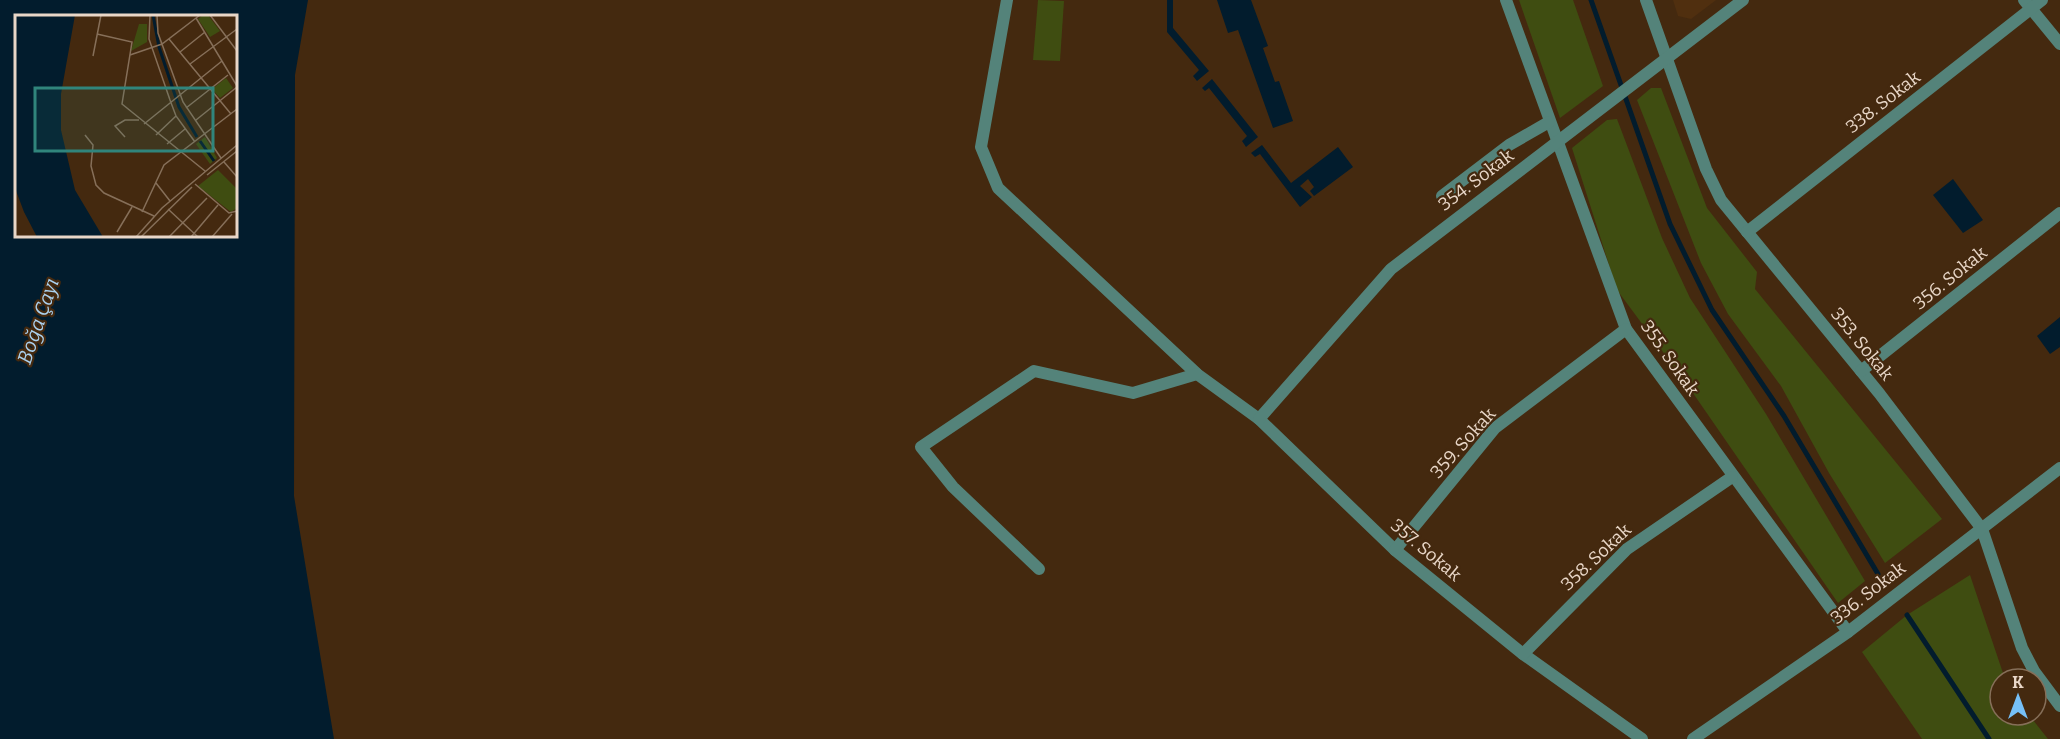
<svg xmlns="http://www.w3.org/2000/svg" width="2060" height="739" font-family="Bitter,serif">
<style>
.built{fill:#502f0f}
.green{fill:#3f4d11}
.water{fill:#021c2d;fill-rule:evenodd}
.lines{fill:none;stroke-linecap:round;stroke-linejoin:round}
.stream{stroke:#021c2d;stroke-width:5}
.street{stroke:#54837a;stroke-width:12}
.labels{text-anchor:middle;dominant-baseline:central;stroke-width:4.5;stroke-linejoin:round;paint-order:stroke}
.street-label{font-size:18px;fill:#e9d7c8;stroke:#44290f}
.water-label{font-size:20px;font-style:italic;fill:#aad1ef;stroke:#44290f}
.inset-river{fill:none;stroke:#021c2d;stroke-width:3}
.inset-road{fill:none;stroke:#866f59;stroke-width:1.5}
.view{fill:#30857c;fill-opacity:0.15;stroke:#30857c;stroke-width:3}
.inset-edge{fill:none;stroke:#e9d7c8;stroke-width:3}
</style>
<rect width="100%" height="100%" fill="#44290f"/>
<polygon class="built" points="1673,0 1716,0 1691,19 1678,16"/>
<g class="green">
<polygon points="1038,0 1064,1 1060,61 1033,60"/>
<polygon points="1519,0 1573,0 1603,86 1560,118"/>
<polygon points="1651,88 1661,88 1707,208 1757,272 1755,289 1942,519 1885,563 1829,473 1781,386 1728,314 1701,263 1637,100"/>
<polygon points="1617,119 1662,238 1690,298 1766,414 1865,581 1838,603 1686,383 1617,290 1572,148 1607,120"/>
<polygon points="1970,575 2005,679 2000,679 2000,715 2029,715 2048,739 1922,739 1862,652 1907,615"/>
</g>
<g class="water">
<path d="M0 0H308L295 75 294 496 334 739H0ZM16 16H236V236H16Z"/>
<polygon points="1167,0 1173,0 1173,28 1209,71 1197,81 1193,76 1199,70 1167,32"/>
<polygon points="1217,0 1251,0 1268,46 1263,48 1275,82 1279,81 1293,121 1273,128 1238,30 1228,33"/>
<polygon points="1212,79 1258,137 1246,147 1242,141 1247,136 1209,88 1205,91 1202,88"/>
<polygon points="1262,145 1291,183 1338,147 1353,167 1314,196 1310,191 1314,187 1308,179 1300,186 1312,197 1300,207 1260,154 1255,157 1251,153"/>
<polygon points="1953,179 1983,220 1963,233 1933,195"/>
<polygon points="2060,317 2060,347 2050,354 2037,336"/>
</g>
<g class="lines">
<g class="stream">
<polyline points="1591,0 1670,224 1712,310 1784,416 1878,574"/>
<polyline points="1907,615 1989,739"/>
</g>
<g class="street">
<polyline points="1007,0 981,147 998,188 1197,374 1259,419 1395,550 1523,654 1642,739"/>
<polyline points="1506,0 1626,329 1848,632"/>
<polyline points="1646,0 1706,169 1721,200 1879,393 1982,529 2022,648 2034,671 2060,706"/>
<polyline points="2024,0 2060,44"/>
<polyline points="1442,196 1509,145 1549,122"/>
<polyline points="1747,232 2042,0"/>
<polyline points="1861,371 2060,213"/>
<polyline points="1259,419 1391,269 1743,0"/>
<polyline points="1395,550 1495,428 1626,329"/>
<polyline points="1039,569 953,487 921,447 1034,371 1133,393 1197,374"/>
<polyline points="1523,654 1627,549 1732,477"/>
<polyline points="1693,739 1848,632 2060,468"/>
</g>
</g>
<g class="labels">
<g class="street-label">
<text transform="translate(1883 102) rotate(-38)">338. Sokak</text>
<text transform="translate(1476 180) rotate(-37)">354. Sokak</text>
<text transform="translate(1950 278) rotate(-39)">356. Sokak</text>
<text transform="translate(1862 344) rotate(51)">353. Sokak</text>
<text transform="translate(1670 358) rotate(55)">355. Sokak</text>
<text transform="translate(1463 443) rotate(-48)">359. Sokak</text>
<text transform="translate(1426 550) rotate(40)">357. Sokak</text>
<text transform="translate(1596 557) rotate(-43)">358. Sokak</text>
<text transform="translate(1868 593) rotate(-38)">336. Sokak</text>
</g>
<g class="water-label">
<text transform="translate(38 321) rotate(-71)">Boğa Çayı</text>
</g>
</g>
<g transform="translate(15 15)">
<rect width="222" height="222" fill="#44290f"/>
<path d="M188 0H193L205 16 195 22 183 4ZM124 9H132V27L116 36ZM211 63 218 73 205 83 197 74ZM190 122 202 143 195 149 181 129ZM203 155 222 174V193L216 197 183 171Z" fill="#3f4d11"/>
<path d="M0 0H60L46 79V115L60 175 88 222H22L9 197 0 173Z" fill="#021c2d"/>
<path class="inset-river" d="M138 0 144 32 164 92 182 122M185 126 199 146"/>
<path class="inset-road" d="M135 0 134 24 155 85 161 101 180 127M142 0 143 18 168 87 206 143M195 0 222 36M181 3 222 71M82 19 117 27 107 89 190 156M154 24 216 99M165 37 190 17M115 40 147 29 185 0M78 41 86 0M175 49 222 14M171 93 213 60M181 105 222 72M129 109 207 46M70 120 78 130 76 151 81 170 89 178 139 201M141 120 161 101M110 122 100 111 110 105H124M152 129 170 114M209 147 222 162M192 160 222 136M141 168 155 186M180 169 214 198 222 196M153 194 183 222M127 197 149 150 222 94M102 217 117 192M121 222 147 193 222 130M126 222 177 172M154 222 192 183M176 222 203 190M197 222 217 199"/>
<path class="view" d="M20 73H198V136H20Z"/>
<rect width="222" height="222" class="inset-edge"/>
</g>
<g transform="translate(2018 697)"><circle r="28" fill="#44290f" stroke="#866f59" stroke-width="1.5"/>
<path d="M0-4.5L10 22L0 15L-10 22Z" fill="#76c0f7"/>
<text y="-9" font-size="16" font-weight="bold" text-anchor="middle" fill="#e9d7c8">K</text>
</g>
</svg>
